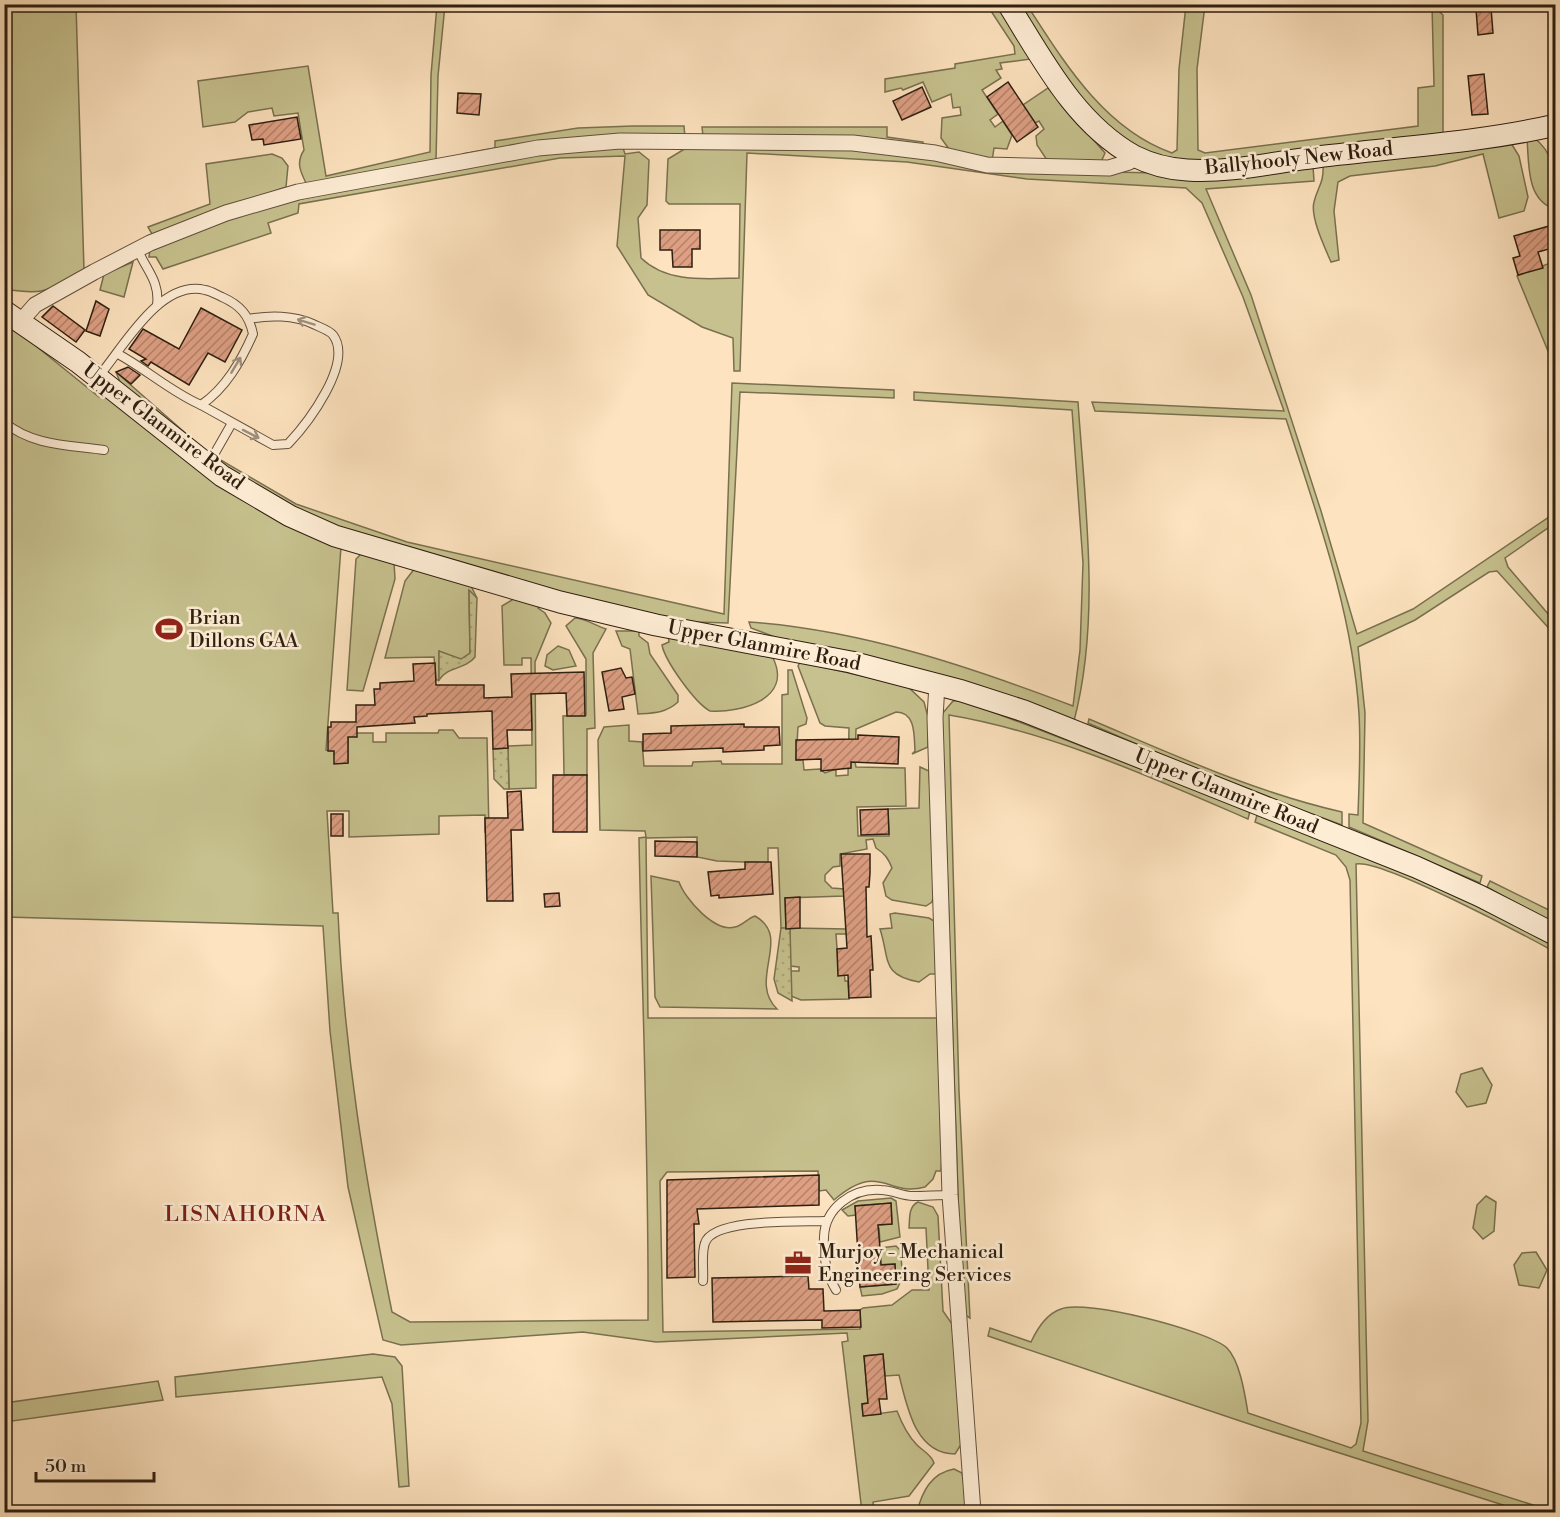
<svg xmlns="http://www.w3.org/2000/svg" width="1560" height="1517" font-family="'Libre Bodoni',serif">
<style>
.green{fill:#c6c18e;stroke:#7a704f;stroke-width:1.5}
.garden{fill:url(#garden-dots);stroke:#7a704f;stroke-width:1.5}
.building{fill:url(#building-hatch);stroke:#2e1f10;stroke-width:1.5}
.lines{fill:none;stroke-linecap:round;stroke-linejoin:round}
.service-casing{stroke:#62503c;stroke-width:10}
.minor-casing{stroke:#62503c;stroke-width:17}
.secondary-casing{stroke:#2e1f10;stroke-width:23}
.service{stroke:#feedd5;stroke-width:8}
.minor{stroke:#feedd5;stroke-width:15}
.secondary{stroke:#feedd5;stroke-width:21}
.oneway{stroke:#a0907c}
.labels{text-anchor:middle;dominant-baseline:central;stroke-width:5;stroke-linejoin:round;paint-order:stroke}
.street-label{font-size:20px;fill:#2e1f10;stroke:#feedd5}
.poi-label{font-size:20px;fill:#2e1f10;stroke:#feedd5;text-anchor:start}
.quarter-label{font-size:22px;letter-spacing:1.5px;fill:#7a1f14;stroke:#feedd5}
</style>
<defs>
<pattern id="garden-dots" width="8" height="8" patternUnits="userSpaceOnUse" patternTransform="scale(1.5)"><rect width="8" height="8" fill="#c6c18e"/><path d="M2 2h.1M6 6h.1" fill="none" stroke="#aaa579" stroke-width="1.8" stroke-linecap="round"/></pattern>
<pattern id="building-hatch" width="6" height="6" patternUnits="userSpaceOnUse" patternTransform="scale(1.5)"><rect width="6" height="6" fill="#de9f83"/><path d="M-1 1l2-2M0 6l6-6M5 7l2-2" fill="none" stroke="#b4816a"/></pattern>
</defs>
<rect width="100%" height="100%" fill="#fde3bf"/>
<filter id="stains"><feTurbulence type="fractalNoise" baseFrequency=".00333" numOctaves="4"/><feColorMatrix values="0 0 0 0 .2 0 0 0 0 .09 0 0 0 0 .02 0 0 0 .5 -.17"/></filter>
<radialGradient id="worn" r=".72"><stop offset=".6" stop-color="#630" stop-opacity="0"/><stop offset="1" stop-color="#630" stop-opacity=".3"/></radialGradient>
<g class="green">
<path d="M4 5H76L84 270C48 290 47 296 5 289Z"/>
<path d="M437 5H445L438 76 436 160 316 185 306 183C300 171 296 162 304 150L298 113 274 116 272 108 248 112 235 122 203 127 198 81 308 66 326 176 430 152 431 75Z"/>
<polygon points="987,5 997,5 1031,59 1000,63 1002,69 996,70 1001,78 982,90 998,114 990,120 995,127 1003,121 1012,135 1007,149 994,148 992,161 949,149 941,138 942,118 961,115 960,107 953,108 951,94 932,102 923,82 903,90 901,88 885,92 885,79 955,68 955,64 1015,54 1014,46"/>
<path d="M1016 5H1027C1064 62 1104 129 1172 153L1177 150 1179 69 1186 5H1205L1197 69 1198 150 1205 153 1418 126V88L1434 86 1432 5 1443 15V133L1222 161 1173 160 1140 150 1121 138 1083 103Z"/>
<polygon points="1048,88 1105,153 1101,162 1049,163 1037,145 1036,136 1044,129 1039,121 1035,123 1023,105"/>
<polygon points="633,126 684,126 685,137 462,154 495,148 495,141 578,128"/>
<polygon points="702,127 887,127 887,137 923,142 921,147 703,136"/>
<path d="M1533 137C1558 155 1555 181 1555 209 1526 200 1529 164 1527 138Z"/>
<path d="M1511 143 1519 156 1528 197 1524 211 1499 218 1483 154 1435 166 1350 176 1338 182 1334 211 1339 260 1331 262C1325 248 1310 217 1314 202 1318 186 1324 183 1323 166Z"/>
<path d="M622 145 625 154 639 152 649 160 647 205 638 218 641 258C667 283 704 279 739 278L740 204H669L666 201 668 159 691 145 852 148 1109 172 1159 173 1313 166 1314 181 1206 189 1251 295 1321 511 1357 634 1413 609 1555 513V523L1505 558 1508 567 1555 622V635L1497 571 1489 572 1415 620 1358 647 1365 713 1363 823 1482 876 1480 883 1349 827V814L1358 815C1359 782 1361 748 1359 714 1353 613 1317 515 1286 419L1095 411 1092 402 1284 411 1243 297 1202 203 1186 188 1027 179 907 162 747 153 740 371H734L733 338 702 327 648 295 617 246 625 156 560 158 299 204 298 213 268 223 271 233 163 269 156 257H149L150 249 267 206 516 155Z"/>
<polygon points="272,154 282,158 288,166 286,187 152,234 148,227 210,204 206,164"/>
<polygon points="1555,261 1555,368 1517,276"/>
<polygon points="133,262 124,297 100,290 104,274"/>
<path d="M10 325 99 397 103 392 341 547 326 750 334 751 335 763H348V737L357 733H373V742H386V733H438L439 730H453L459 738H487L489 832H485V815L439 816V834L349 837V811H327L333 913H338C344 1050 365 1178 392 1312L410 1322 648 1320C649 1159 642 999 639 838L646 837 645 831 600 830 598 740 604 727 629 725V741L642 742 644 766H692L693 762 721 761 722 764H782V695L788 694V670H792L807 718 806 724 798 727 796 760H803L804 770 820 769 825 773 836 769V776L848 775 849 728 825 726 820 723 798 666 800 662 907 686 924 702 928 717V747L912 754 915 751C914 736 916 712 896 712L856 729 855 762 856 767 905 768 906 806 857 807 858 836H889L888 809 919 808 920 767 929 771 935 891 932 902 926 906 892 900 886 896 883 883 892 868C888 858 885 854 876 848L873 839 866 840 867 849 840 854V866L833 867 825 875V881L832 888 844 889V896L785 898 786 929 781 928 778 848H768V863L717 861 697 857V837L646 838 648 1018H937L942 1156 941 1171H936L933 1179 925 1187C887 1198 881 1160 834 1200L826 1190 819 1191 818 1171 667 1172 660 1181 663 1332 860 1329V1310L863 1308 892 1305 912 1290H929L926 1228H909C910 1218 908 1207 918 1202L933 1207 938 1216 943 1311 952 1324 962 1443 955 1454C915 1454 907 1406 899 1375L885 1376 883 1354 864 1356 868 1403 862 1404 863 1416 897 1411C902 1424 907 1435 917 1445 924 1452 931 1454 934 1463L909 1496 873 1502 874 1512H880H862L842 1342 848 1341 847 1333 656 1342 583 1332 401 1345 383 1340 348 1187 330 1031 323 926 5 917 4 326Z"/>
<polygon points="116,372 207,452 296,504 407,542 724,614 732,383 894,390 894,398 740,392 728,623 696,622 638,612 503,577 331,525 291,507 211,460 122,387"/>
<path d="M914 392 1078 402C1085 506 1101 618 1074 721L788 642 751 628 749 622C861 630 968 666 1073 706L1080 650 1083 563 1072 410 914 400Z"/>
<polygon points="362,553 394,562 395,579 363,691 347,690 356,559"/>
<polygon points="415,568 471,586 477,598 469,591 470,653 461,660 439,651 439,680 436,680 434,657 385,658 405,581"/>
<polygon points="512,596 538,603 538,608 545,613 551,623 535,662 536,788 509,789 508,746 532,745 531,658 522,658 522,665 504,665 502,606 512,600"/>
<path d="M575 618C587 619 594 625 606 629L593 653 595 728 587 729V775H564L563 716 586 715V659L566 626Z"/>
<path d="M616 631H639V636L648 643 650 654 678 695V702C666 713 654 713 638 714L630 649 622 646Z"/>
<path d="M668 635 773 658C793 699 741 713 710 711 695 703 665 661 662 645L669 642Z"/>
<polygon points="558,646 569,650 576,666 553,670 545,666 547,655"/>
<path d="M962 700 1250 811 1248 819C1153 778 1051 732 949 715L959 1091 970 1318 962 1313 942 714 953 701Z"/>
<path d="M1089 719C1172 754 1254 792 1342 812V825C1255 794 1172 760 1088 723Z"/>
<path d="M1257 815C1360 853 1458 893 1555 944V952C1526 936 1380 858 1356 864L1368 1421 1363 1451 1555 1512H1525L1261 1428 988 1336 990 1328 1031 1342C1037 1329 1046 1314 1061 1309 1085 1299 1207 1330 1227 1348 1240 1361 1245 1395 1248 1413L1351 1448 1356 1444 1361 1423 1350 880 1346 867 1336 855 1255 822Z"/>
<path d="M651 876 679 882C685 899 715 933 735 927 742 926 748 918 755 916 793 937 747 980 777 1009L660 1007 655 997Z"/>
<polygon points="1490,881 1555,913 1555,926 1487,887"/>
<path d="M895 913 929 918 934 921 938 974H930L919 982C881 975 890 960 880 929L892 928 890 914Z"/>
<polygon points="790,928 848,929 847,934 836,934 838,962 844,970 845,981 848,981 849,999 801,1000 791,996 790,971 799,971 799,967 790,966"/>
<polygon points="1482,1068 1492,1085 1486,1103 1467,1107 1456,1092 1461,1074"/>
<polygon points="1486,1196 1496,1202 1494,1231 1483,1239 1473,1228 1477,1205"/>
<polygon points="891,1198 896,1201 900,1237 880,1242 879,1228 870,1229 869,1225 892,1224 891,1203 855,1206 856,1215 848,1216 842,1210 858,1201"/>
<path d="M896 1246 900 1250C902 1264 904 1277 897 1289L882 1294 862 1296 860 1287 896 1284 895 1264 871 1265 880 1248Z"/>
<polygon points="1536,1252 1547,1270 1539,1288 1519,1285 1514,1265 1522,1253"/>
<polygon points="373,1354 395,1357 402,1366 409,1486 399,1487 392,1404 382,1377 176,1397 175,1377"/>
<polygon points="158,1381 163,1400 5,1422 5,1403"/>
<path d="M954 1469 962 1473 969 1512H917C922 1492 931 1473 954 1469Z"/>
</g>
<g class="garden">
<path d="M469 590 477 598 475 657C465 670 448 666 439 680V651L461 659 470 653Z"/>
<polygon points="508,748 509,789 504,789 494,779 493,749"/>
<polygon points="781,928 790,928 792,1001 778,993 774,979"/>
</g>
<g class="building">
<polygon points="1491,8 1493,33 1478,35 1476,9"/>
<polygon points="1484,74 1488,114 1472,115 1468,76"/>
<polygon points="1008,82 1038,127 1017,142 987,97"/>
<polygon points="922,87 931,107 902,120 893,101"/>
<polygon points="458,93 481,94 479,115 457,113"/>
<polygon points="297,117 301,139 264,145 263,139 252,140 249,125"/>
<polygon points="1556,224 1556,247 1538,252 1543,268 1518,275 1513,258 1520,256 1514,236"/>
<polygon points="660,230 700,230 700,249 692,249 692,267 673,267 672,250 660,250"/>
<polygon points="96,301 109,309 100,336 86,331"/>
<polygon points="53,306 85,330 76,342 42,317"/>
<polygon points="201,308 242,330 225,362 208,353 189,385 151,362 148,366 141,361 146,359 129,349 143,329 179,349"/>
<polygon points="128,367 140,375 131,384 116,372"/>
<polygon points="435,663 436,685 484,685 484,698 512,697 511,674 584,672 585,716 567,716 566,693 531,694 532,730 507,730 508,748 493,749 492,711 427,714 427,716 414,717 415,723 357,727 357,737 348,737 348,763 334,764 334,751 328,751 328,727 331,727 331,722 356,722 356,705 375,705 374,689 380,689 380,683 414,681 413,664"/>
<polygon points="621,668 626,678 632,677 635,694 622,697 624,709 609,711 602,672"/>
<polygon points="744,724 744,727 779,727 780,745 764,746 764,750 723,752 723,748 643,751 643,734 671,733 671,726"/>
<polygon points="858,735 899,737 898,764 851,762 851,768 821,771 821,759 796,760 796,740 858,739"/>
<rect x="553" y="775" width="34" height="57"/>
<polygon points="521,791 523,830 511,830 513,901 487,901 485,818 508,818 507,792"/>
<polygon points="888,809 889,834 861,835 860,810"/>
<rect x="331" y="814" width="12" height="22"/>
<polygon points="655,841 697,842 697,857 655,856"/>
<polygon points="841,854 870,854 870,873 869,887 866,887 867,937 871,936 873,970 870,970 871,997 849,998 848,975 838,976 837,949 847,948"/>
<polygon points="745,862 771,862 773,894 719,898 719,895 711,896 708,872 745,869"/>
<polygon points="559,893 560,906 545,907 544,894"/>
<polygon points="800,897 800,928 786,929 785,898"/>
<polygon points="819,1175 819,1205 697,1209 699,1224 694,1224 695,1277 667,1278 667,1180"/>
<polygon points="891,1203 892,1224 878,1225 880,1248 881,1265 895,1264 896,1284 860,1287 855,1206"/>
<polygon points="808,1276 809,1289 823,1289 824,1311 860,1310 861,1327 822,1328 822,1320 713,1322 712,1278"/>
<polygon points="883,1354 887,1399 879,1399 881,1414 863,1416 862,1404 868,1403 864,1356"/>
</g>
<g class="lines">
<defs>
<g id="service">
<path d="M138 250C146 270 160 281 157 305"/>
<path d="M99 376C123 348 160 279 205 290 211 291 217 295 222 297 240 305 249 315 253 334 241 361 226 388 201 405 171 392 146 369 118 354"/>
<path d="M201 405 273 445 288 444C307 424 354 363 333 335 329 330 319 327 313 324 294 315 269 315 249 319"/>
<path d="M4 422C32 446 70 445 104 450"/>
<polyline points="208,465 232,423"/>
<path d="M703 1281C704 1270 701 1254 705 1243 713 1218 800 1222 825 1221"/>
<path d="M836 1290C826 1274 823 1256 824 1237 825 1208 852 1188 881 1190 892 1190 902 1196 913 1196 925 1196 938 1195 950 1195"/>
</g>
<g id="minor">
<polyline points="21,321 35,305 94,272 150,243 226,213 298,192 538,148 620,141 853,143 935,153 987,165 1109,168 1129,162 1134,156"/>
<polyline points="937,684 935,718 950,1195 973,1512"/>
</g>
<g id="secondary">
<path d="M1008 4C1043 60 1075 123 1134 156 1150 164 1169 169 1187 170 1230 173 1274 162 1317 157 1397 147 1477 143 1556 125"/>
<polyline points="4,311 78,362 222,476 290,516 335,536 560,602 656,625 851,662 962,691 1024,711 1416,867 1480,896 1556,935"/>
</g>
</defs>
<use href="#service" class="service-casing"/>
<use href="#minor" class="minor-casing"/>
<use href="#secondary" class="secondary-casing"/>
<use href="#service" class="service"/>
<use href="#minor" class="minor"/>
<use href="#secondary" class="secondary"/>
</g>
<defs><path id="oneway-shaft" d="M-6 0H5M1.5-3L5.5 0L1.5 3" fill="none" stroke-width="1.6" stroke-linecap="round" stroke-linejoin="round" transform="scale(1.5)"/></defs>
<g class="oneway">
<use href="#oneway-shaft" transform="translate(306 322) rotate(-163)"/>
<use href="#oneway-shaft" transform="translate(236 365) rotate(-59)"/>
<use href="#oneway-shaft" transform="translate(251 434) rotate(27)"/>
</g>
<defs>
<symbol id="stadium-bare" viewBox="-9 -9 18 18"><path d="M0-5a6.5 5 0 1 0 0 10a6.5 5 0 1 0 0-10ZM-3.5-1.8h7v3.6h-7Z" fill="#8f2418" stroke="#feedd5" stroke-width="2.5" paint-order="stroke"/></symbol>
<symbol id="office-bare" viewBox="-9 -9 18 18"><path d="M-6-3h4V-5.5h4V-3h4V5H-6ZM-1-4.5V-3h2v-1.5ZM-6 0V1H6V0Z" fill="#8f2418" stroke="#feedd5" stroke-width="2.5" paint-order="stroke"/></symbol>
</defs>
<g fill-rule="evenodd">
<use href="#stadium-bare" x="150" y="610" width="38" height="38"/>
<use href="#office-bare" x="779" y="1244" width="38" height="38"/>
</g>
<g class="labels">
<g class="street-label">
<text transform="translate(1299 159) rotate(-6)">Ballyhooly New Road</text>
<text transform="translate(163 427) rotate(37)">Upper Glanmire Road</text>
<text transform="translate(764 646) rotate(11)">Upper Glanmire Road</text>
<text transform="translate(1226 792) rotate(22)">Upper Glanmire Road</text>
</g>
<g class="poi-label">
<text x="189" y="618">Brian<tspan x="189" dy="23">Dillons GAA</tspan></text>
<text x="818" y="1252">Murjoy - Mechanical<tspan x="818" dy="23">Engineering Services</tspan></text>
</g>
<g class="quarter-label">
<text x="246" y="1214">LISNAHORNA</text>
</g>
</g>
<rect width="1560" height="1517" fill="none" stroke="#fde3bf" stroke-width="24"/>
<rect x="6" y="6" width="1548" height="1505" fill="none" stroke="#2e1f10" stroke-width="3"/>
<rect x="12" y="12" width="1536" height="1493" fill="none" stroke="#2e1f10" stroke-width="1.5"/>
<path d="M36 1472v9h118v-9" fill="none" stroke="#2e1f10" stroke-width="3"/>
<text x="45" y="1472" font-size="18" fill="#2e1f10" stroke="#feedd5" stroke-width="4.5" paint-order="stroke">50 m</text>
<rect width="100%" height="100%" filter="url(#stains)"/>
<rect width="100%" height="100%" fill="url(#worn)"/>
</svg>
